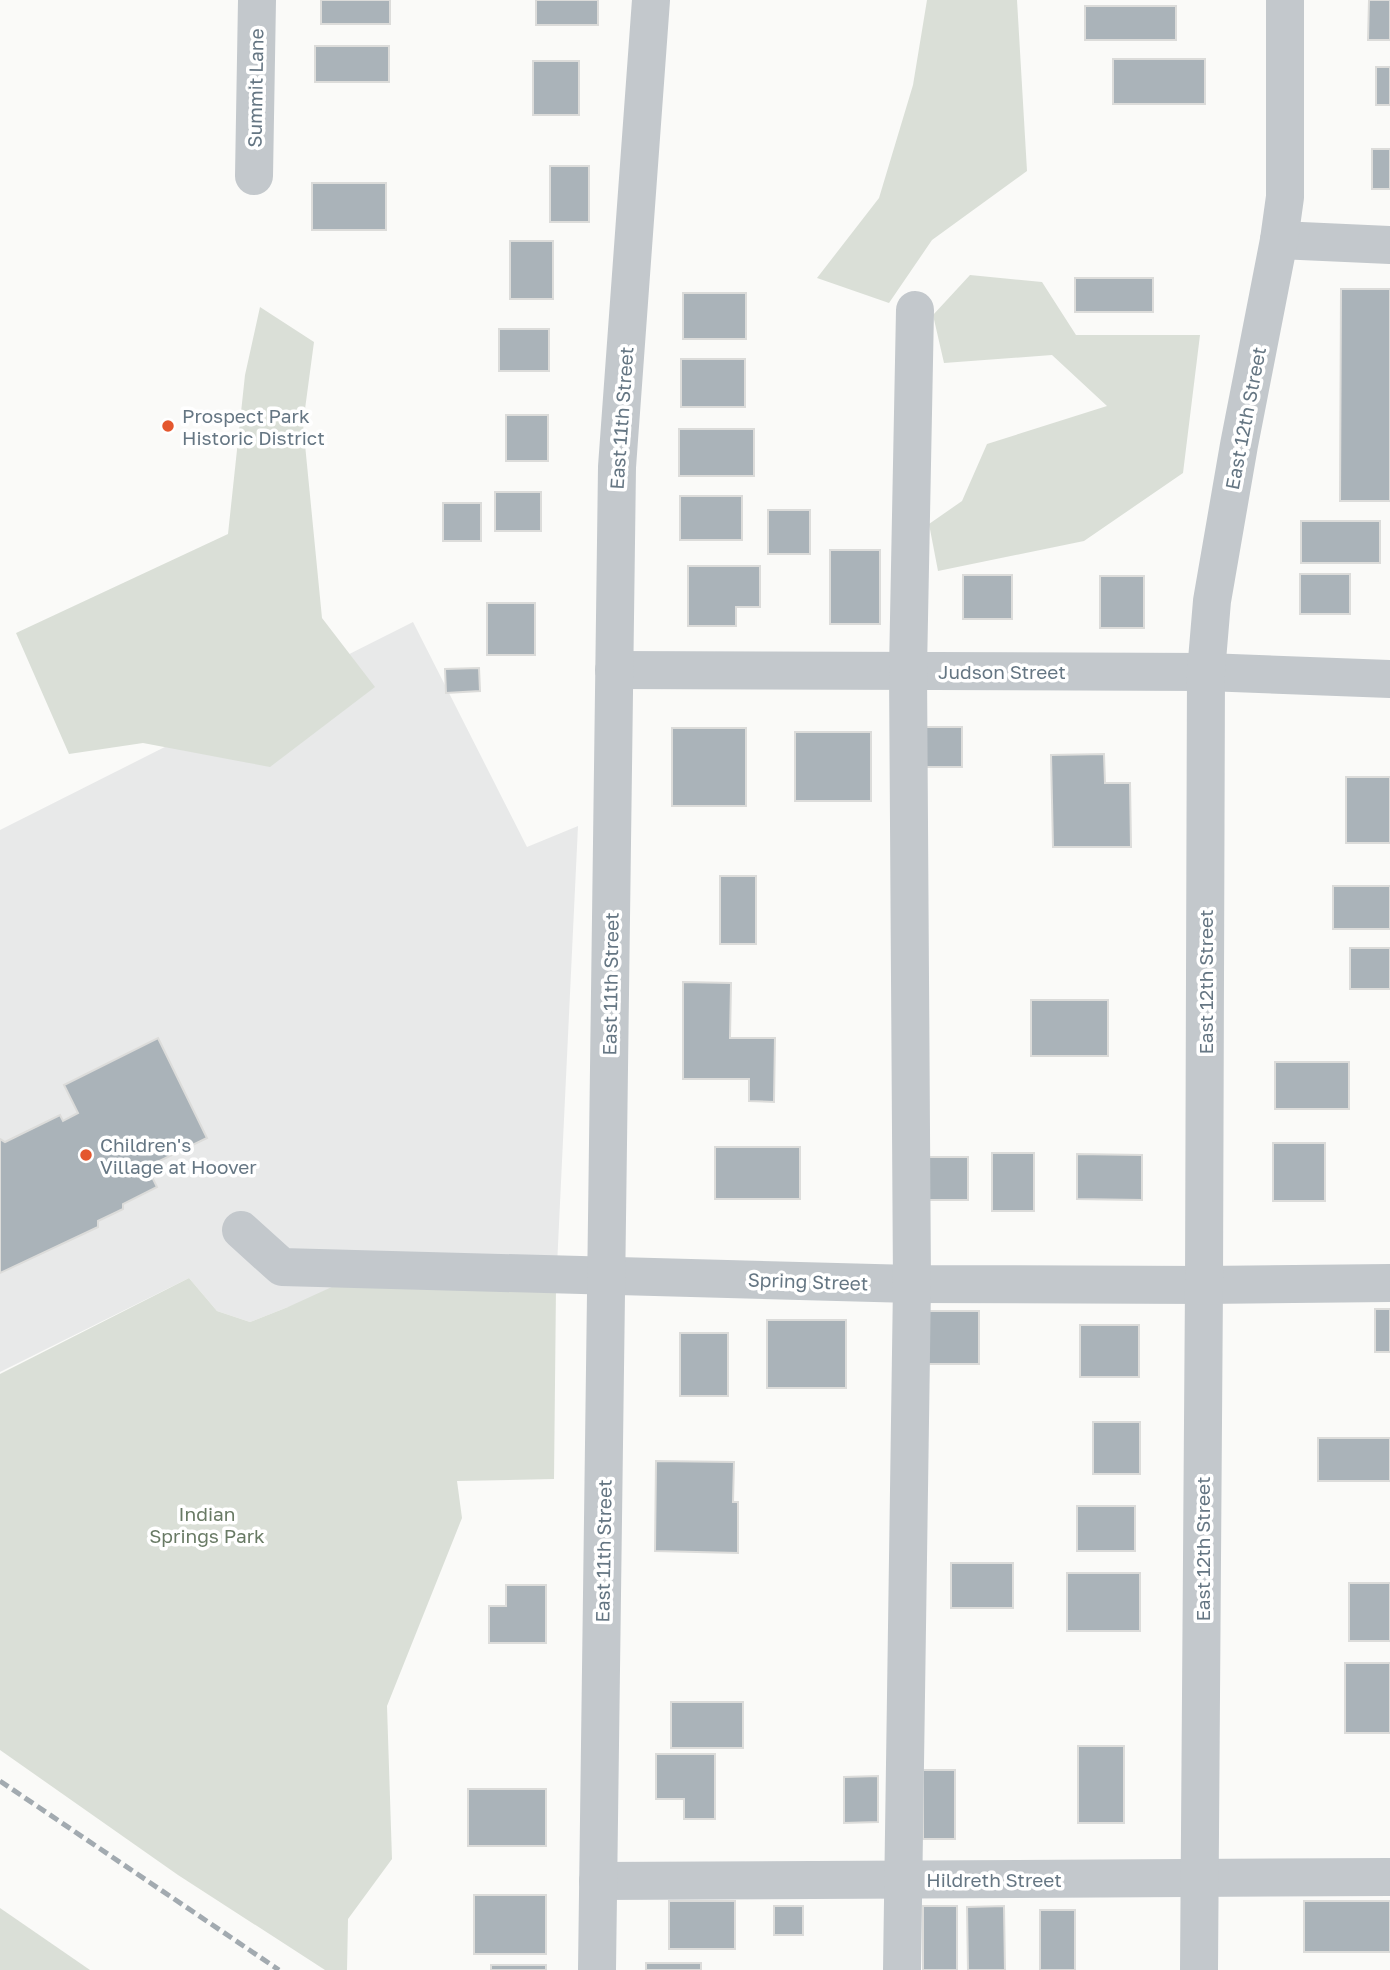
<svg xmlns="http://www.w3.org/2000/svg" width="1390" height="1970" font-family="'Golos Text',sans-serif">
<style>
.built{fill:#e8e9e9}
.green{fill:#dadfd7}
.building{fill:#aab3b9;stroke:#dcdcda;stroke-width:2}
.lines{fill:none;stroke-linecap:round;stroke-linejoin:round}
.minor{stroke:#c3c8cc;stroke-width:38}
.rail{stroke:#a2aab0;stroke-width:5;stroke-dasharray:10 5;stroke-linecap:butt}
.poi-dot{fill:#e4572e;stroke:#fff;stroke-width:2.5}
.labels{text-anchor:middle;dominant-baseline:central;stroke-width:7;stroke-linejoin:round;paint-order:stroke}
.street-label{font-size:19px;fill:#657683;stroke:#fff}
.poi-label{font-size:19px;fill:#657683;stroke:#fff;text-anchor:start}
.park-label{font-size:19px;fill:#687a64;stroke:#fff}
</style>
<rect width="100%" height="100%" fill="#fafaf8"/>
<polygon class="built" points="413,622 527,847 578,826 556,1287 288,1307 250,1322 217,1311 189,1278 0,1372 0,830"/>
<g class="green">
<polygon points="927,0 1017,0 1027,171 932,240 889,303 817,278 879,198 913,85"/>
<polygon points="970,275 1042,282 1076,335 1200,335 1183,473 1084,541 938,571 929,524 962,501 987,444 1107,406 1052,355 944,363 933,315"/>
<polygon points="260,307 314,342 303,424 322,618 375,687 270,767 143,743 69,754 16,633 228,534 245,375"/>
<polygon points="189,1278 217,1311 250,1322 288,1307 334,1286 556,1287 554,1479 457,1481 462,1518 387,1706 392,1859 348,1919 347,1970 325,1970 178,1875 0,1750 0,1374"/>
<polygon points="0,1908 90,1970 0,1970"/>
</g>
<g class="building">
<rect x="321" y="0" width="69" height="24"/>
<rect x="536" y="0" width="62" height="25"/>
<polygon points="1369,0 1390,0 1390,40 1368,40"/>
<rect x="1085" y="6" width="91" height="34"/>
<rect x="315" y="46" width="74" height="36"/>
<rect x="1113" y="59" width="92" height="45"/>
<rect x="533" y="61" width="46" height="54"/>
<rect x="1376" y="67" width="14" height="38"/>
<rect x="1372" y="149" width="18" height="40"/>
<rect x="550" y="166" width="39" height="56"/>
<rect x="312" y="183" width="74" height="47"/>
<rect x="510" y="241" width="43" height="58"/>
<rect x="1075" y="278" width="78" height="34"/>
<polygon points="1341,289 1390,289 1390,501 1340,501"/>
<rect x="683" y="293" width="63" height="46"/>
<rect x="499" y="329" width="50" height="42"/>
<rect x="681" y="359" width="64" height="48"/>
<rect x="506" y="415" width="42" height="46"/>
<rect x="679" y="429" width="75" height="47"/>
<rect x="495" y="492" width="46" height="39"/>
<rect x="680" y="496" width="62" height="44"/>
<rect x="443" y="503" width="38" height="38"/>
<rect x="768" y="510" width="42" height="44"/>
<rect x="1301" y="521" width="79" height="42"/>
<rect x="830" y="550" width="50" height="74"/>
<polygon points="688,566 760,566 760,607 736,607 736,626 688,626"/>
<rect x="1300" y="574" width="50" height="40"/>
<rect x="963" y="575" width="49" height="44"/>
<rect x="1100" y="576" width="44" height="52"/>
<rect x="487" y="603" width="48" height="52"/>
<polygon points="479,668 480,691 446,693 445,669"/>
<rect x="926" y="727" width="36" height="40"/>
<rect x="672" y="728" width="74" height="78"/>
<rect x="795" y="732" width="76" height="69"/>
<polygon points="1104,754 1105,783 1130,783 1131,847 1053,847 1051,755"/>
<rect x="1346" y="777" width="44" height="66"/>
<rect x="720" y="876" width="36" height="68"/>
<rect x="1333" y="886" width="57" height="43"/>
<rect x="1350" y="948" width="40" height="41"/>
<polygon points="683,982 731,983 730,1038 775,1038 774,1102 749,1101 749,1079 683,1079"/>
<rect x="1031" y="1000" width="77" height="56"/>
<polygon points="158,1038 207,1138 147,1167 157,1187 123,1204 123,1209 98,1221 98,1227 0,1273 0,1139 5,1142 60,1115 63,1121 78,1113 64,1085"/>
<rect x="1275" y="1062" width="74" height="47"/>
<rect x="1273" y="1143" width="52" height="58"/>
<rect x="715" y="1147" width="85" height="52"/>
<rect x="992" y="1153" width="42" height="58"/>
<polygon points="1077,1154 1142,1155 1142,1200 1077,1199"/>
<rect x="917" y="1157" width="51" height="43"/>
<rect x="1375" y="1309" width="15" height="43"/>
<rect x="917" y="1311" width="62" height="53"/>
<rect x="767" y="1320" width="79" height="68"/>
<rect x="1080" y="1325" width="59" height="52"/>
<rect x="680" y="1333" width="48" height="63"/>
<rect x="1093" y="1422" width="47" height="52"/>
<rect x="1318" y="1438" width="72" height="43"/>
<polygon points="656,1461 734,1462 733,1502 738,1502 738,1553 655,1551"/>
<rect x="1077" y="1506" width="58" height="45"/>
<rect x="951" y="1563" width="62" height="45"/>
<rect x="1067" y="1573" width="73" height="58"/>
<rect x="1349" y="1583" width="41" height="58"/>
<polygon points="506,1585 546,1585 546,1643 489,1643 489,1606 506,1606"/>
<rect x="1345" y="1663" width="45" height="70"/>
<rect x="671" y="1702" width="72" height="46"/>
<rect x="1078" y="1746" width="46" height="77"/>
<polygon points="656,1754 715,1754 715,1819 684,1819 684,1799 656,1799"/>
<rect x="923" y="1770" width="32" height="69"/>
<polygon points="878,1776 878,1822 844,1823 844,1777"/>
<rect x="468" y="1789" width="78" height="57"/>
<rect x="474" y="1895" width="72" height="59"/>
<rect x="669" y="1901" width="66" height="48"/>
<rect x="1304" y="1901" width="86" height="51"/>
<rect x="774" y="1906" width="29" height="29"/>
<rect x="923" y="1906" width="34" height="64"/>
<polygon points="1004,1906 1005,1970 968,1970 967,1907"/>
<rect x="1040" y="1910" width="35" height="60"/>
<rect x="646" y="1963" width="55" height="7"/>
<rect x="491" y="1965" width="55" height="5"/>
</g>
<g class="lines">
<g class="minor">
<polyline points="254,176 257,0"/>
<polyline points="1279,240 1390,245"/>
<polyline points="614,670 1206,672 1390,679"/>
<polyline points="241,1230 282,1267 912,1284 1204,1285 1390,1283"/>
<polyline points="598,1881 1390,1877"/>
<polyline points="597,1970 617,467 651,0"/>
<polyline points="902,1970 912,1284 908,670 915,310"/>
<polyline points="1199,1970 1204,1285 1206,672 1212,601 1239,445 1279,240 1285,197 1285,0"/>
</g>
<polyline class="rail" points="0,1781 279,1970"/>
</g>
<g class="poi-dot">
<circle cx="168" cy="426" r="7"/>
<circle cx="86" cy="1155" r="7"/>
</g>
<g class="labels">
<g class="street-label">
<text transform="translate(255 88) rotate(-89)">Summit Lane</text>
<text transform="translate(621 418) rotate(-86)">East 11th Street</text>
<text transform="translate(1245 418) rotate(-79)">East 12th Street</text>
<text x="1002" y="671">Judson Street</text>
<text transform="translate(1205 982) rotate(-90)">East 12th Street</text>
<text transform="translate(610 984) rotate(-89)">East 11th Street</text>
<text transform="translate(808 1281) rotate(2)">Spring Street</text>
<text transform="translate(1202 1549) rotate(-90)">East 12th Street</text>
<text transform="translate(603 1551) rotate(-89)">East 11th Street</text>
<text x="994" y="1879">Hildreth Street</text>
</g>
<g class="poi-label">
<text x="182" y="415">Prospect Park<tspan x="182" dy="22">Historic District</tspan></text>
<text x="100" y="1144">Children's<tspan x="100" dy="22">Village at Hoover</tspan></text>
</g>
<g class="park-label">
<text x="207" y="1513">Indian<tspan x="207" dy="22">Springs Park</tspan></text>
</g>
</g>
</svg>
